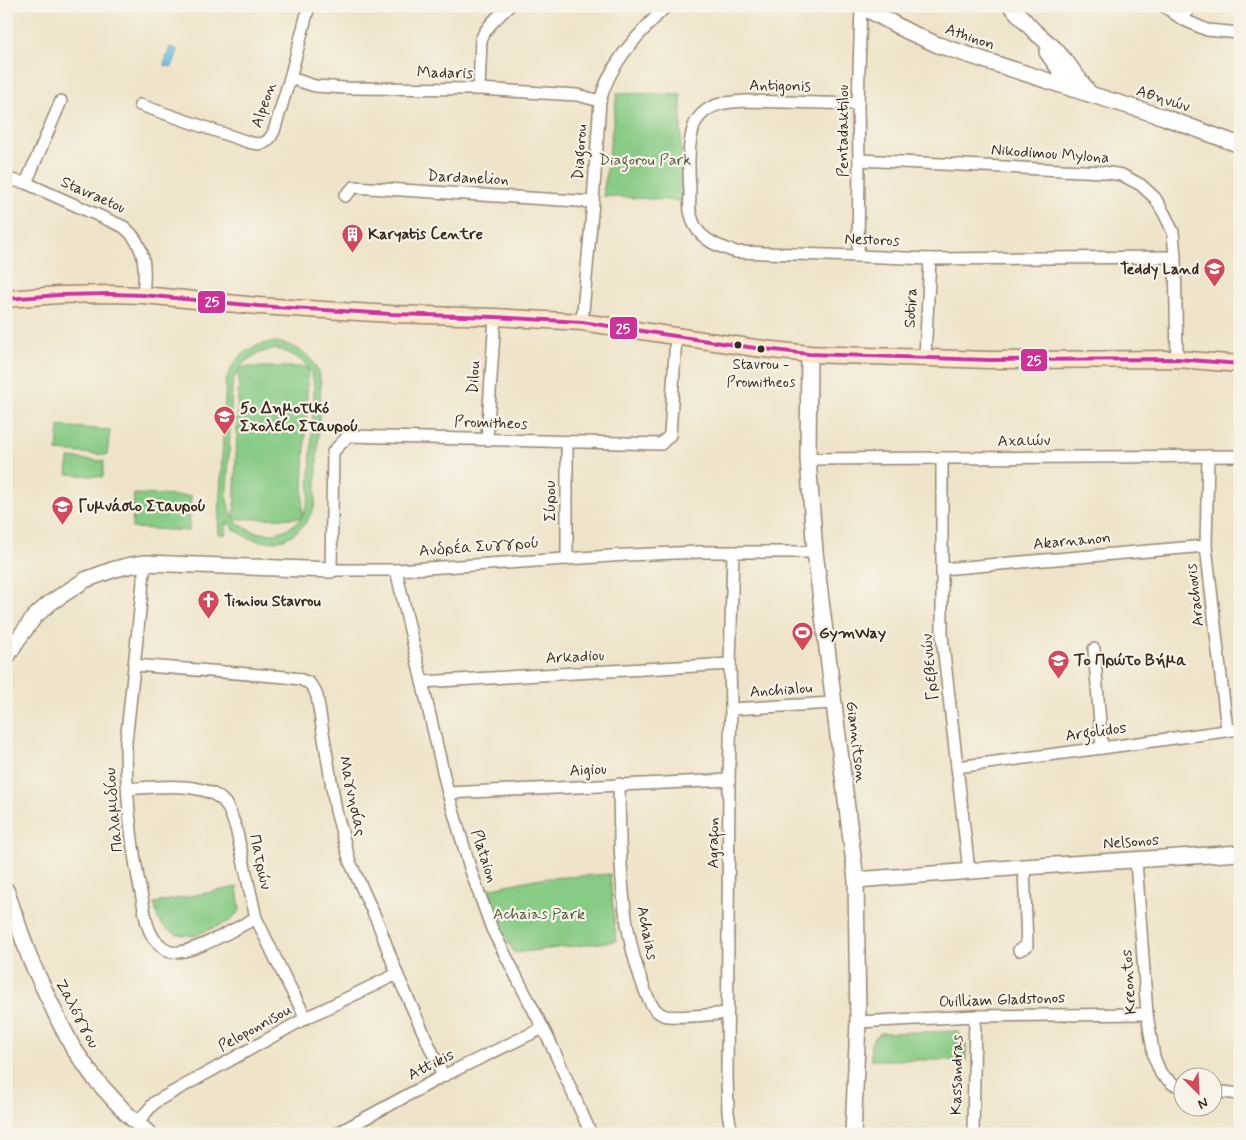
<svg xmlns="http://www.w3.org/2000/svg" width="1246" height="1140" font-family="Mynerve,sans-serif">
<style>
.green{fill:#87cb84;stroke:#617a51;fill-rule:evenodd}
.water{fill:#67c4e5;stroke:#517782}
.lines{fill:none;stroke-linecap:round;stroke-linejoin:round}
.minor-casing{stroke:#958774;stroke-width:14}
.tertiary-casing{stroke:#958774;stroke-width:18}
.secondary-casing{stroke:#958774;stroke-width:19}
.minor{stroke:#fff;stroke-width:11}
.tertiary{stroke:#fff;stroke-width:15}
.secondary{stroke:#fde5c5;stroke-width:16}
.bus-1-casing{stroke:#f7f3e8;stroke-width:8}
.bus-1{stroke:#c39;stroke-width:4}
.bus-dot{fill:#3b2a1e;stroke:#f7f3e8;stroke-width:2}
.labels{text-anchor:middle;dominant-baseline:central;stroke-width:4.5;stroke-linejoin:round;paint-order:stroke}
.bus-label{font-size:15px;fill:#3b2a1e;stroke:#f7f3e8}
.street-label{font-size:16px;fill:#3b2a1e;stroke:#f7f3e8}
.park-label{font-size:16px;fill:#525a3d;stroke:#f7f3e8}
.poi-label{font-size:16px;font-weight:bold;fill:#3b2a1e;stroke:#f7f3e8;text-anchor:start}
.line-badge{stroke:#f7f3e8;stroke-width:2}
.badge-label{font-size:14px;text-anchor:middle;font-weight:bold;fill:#fff}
</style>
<rect width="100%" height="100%" fill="#f7f3e8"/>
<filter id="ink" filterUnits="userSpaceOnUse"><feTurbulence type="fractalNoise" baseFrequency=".02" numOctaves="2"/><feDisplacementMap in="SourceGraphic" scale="10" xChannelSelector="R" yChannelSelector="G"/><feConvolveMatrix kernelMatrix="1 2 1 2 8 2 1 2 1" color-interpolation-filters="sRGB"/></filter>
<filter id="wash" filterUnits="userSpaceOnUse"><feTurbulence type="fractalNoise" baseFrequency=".0096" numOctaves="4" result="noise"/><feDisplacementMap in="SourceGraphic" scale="20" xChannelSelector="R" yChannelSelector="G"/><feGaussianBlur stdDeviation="1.12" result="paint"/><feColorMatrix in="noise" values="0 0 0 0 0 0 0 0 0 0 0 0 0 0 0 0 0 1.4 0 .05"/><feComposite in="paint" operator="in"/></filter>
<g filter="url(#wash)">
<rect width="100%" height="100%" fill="#efe4c9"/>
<g class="green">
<polygon points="617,93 681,95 681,201 603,196"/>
<path d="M276 342C301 346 315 357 321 382L315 505C301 546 255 554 227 522L226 534H218L226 380C235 355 250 344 276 342ZM276 349C289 352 299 357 308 367H240C250 356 261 351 276 349ZM308 368C313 375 314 382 314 391L309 496 305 511 302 517ZM239 369 234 517V518L228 505 227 495 232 390 233 381ZM301 518C284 538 252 539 235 519Z"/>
<polygon points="59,426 110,430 107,455 57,451"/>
<polygon points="69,458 104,461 103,477 67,474"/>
<polygon points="134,494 191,496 189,531 132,528"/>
<polygon points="610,874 616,941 514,953 500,925 488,889 535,879"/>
<polygon points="237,887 240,910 230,921 194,936 177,934 165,928 158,919 154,903"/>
<path d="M957 1031C968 1040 966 1047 966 1060H871C871 1046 868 1041 881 1033Z"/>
</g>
<polygon class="water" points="170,47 178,50 172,67 164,65"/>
</g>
<g filter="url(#ink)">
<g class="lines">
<defs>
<g id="minor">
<polyline points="1164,6 1182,19 1207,30 1240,33"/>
<polyline points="1182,19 1191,6"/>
<polyline points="290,78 315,86 345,88 479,89 577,95 600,101"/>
<path d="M479 89 481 40C486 26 499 16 509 6"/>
<path d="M858 104 746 101C731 102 714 102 702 114 699 117 695 122 694 126 687 147 689 170 690 192 690 198 689 205 690 211 691 215 693 222 695 226 703 241 720 247 736 252L858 256 930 259 1175 257"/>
<path d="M140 105 248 142C262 146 268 144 274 131L290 78 309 6"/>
<polyline points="859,160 1103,172 1122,175 1141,185 1155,198 1165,215 1173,232 1175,257 1177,359"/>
<path d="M6 179 26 183 124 227C146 245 146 268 143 295"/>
<polyline points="26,183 61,101"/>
<polyline points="345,196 354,187 593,202"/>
<polyline points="858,256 859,160 858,104 861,6"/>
<path d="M582 322 593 202 600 101C611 60 638 36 666 6"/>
<polyline points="676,336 670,435 661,444 348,436 333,452 331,570 396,570 627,555 700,552 815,552"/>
<polyline points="925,357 930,259"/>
<polyline points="487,439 495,317"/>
<polyline points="567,442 567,559"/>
<polyline points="1208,456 1206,546 1227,730"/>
<polyline points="942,458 942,636 969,871"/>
<polyline points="808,459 1240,456"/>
<path d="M145 563 126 742C126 794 131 847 142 898 145 912 146 930 156 941 159 944 164 949 168 951 185 959 238 927 256 918"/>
<polyline points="942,569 1206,546"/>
<polyline points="396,570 448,793 471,871 492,929 551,1044 591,1134"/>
<polyline points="1094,649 1102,748"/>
<polyline points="134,665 286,677 299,679 309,683 314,689 317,696 336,811 350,862 378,923 397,974 443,1076"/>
<polyline points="422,682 730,664"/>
<polyline points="731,709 833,703"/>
<polyline points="957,767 1102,748 1240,729"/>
<path d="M619 784C620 852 619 923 644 988 648 998 652 1010 663 1015 671 1019 715 1014 727 1013"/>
<path d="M128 789C154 787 206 780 225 803 230 810 233 820 236 828L256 918 284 976 306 1018"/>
<polyline points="448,793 729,780"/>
<polyline points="1136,860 1147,1014 1154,1057 1161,1074 1173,1084 1184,1087"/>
<polyline points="1019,950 1027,946 1024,867"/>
<polyline points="858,1022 975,1016 1147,1014"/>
<polyline points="1214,1091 1240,1094"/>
<polyline points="137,1123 155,1102 306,1018 397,974"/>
<polyline points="336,1134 443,1076 543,1028"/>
<polyline points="732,1134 728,1113 727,1077 729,780 731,709 730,664 733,552"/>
<polyline points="973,1134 975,1016"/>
</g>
<g id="tertiary">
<polyline points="861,6 907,31 938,45 1073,89 1161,116 1240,145"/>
<polyline points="1011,6 1035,32 1054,48 1067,63 1090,94"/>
<polyline points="1047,52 1073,89"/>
<polyline points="809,354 808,459 815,552 856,880 858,1022 853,1134"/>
<polyline points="6,659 16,642 35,616 50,603 85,580 112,570 127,566 145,563 331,570"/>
<polyline points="856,880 1024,867 1240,853"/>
<polyline points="6,890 30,959 59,1021 73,1048 95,1079 115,1101 126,1113 149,1134"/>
</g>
<polyline id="secondary" points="6,299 59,295 111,294 143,295 258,306 391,314 495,317 582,322 755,348 809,354 989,360 1177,359 1240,364"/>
</defs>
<use href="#minor" class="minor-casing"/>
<use href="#tertiary" class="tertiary-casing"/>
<use href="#secondary" class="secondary-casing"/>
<use href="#minor" class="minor"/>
<use href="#tertiary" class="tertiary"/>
<use href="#secondary" class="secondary"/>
<defs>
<polyline id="bus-1" points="6,299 59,295 111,294 143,295 258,306 391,314 495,317 582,322 755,348 809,354 989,360 1177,359 1240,364"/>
</defs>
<use href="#bus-1" class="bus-1-casing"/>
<use href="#bus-1" class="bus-1"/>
</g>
</g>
<defs>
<symbol id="building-pin" viewBox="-11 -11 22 30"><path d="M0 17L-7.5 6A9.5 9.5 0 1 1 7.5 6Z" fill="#d1495b" stroke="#f7f3e8"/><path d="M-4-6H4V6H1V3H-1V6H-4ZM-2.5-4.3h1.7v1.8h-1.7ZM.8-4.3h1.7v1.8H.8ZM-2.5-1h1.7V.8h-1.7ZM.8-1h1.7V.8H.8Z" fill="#fff"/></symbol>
<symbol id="school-pin" viewBox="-11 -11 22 30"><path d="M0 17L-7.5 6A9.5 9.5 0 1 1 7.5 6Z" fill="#d1495b" stroke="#f7f3e8"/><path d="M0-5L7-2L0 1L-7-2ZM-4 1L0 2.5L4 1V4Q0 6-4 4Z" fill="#fff"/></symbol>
<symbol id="church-pin" viewBox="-11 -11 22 30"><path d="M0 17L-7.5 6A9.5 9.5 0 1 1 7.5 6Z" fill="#d1495b" stroke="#f7f3e8"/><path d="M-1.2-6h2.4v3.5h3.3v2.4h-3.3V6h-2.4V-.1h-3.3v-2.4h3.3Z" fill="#fff"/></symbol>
<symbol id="stadium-pin" viewBox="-11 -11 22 30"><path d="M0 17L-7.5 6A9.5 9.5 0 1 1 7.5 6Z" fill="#d1495b" stroke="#f7f3e8"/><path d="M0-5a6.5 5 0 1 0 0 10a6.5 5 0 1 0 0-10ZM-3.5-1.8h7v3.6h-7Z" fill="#fff"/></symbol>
</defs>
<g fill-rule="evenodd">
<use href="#building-pin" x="340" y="222" width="25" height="34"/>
<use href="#school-pin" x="1202" y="256" width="25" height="34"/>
<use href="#school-pin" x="212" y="404" width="25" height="34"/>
<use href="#school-pin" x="50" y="494" width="25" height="34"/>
<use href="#church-pin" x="196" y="588" width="25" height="34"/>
<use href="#stadium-pin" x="790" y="620" width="25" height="34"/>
<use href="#school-pin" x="1046" y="648" width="25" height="34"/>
</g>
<g class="bus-dot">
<circle cx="738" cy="345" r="4.5"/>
<circle cx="761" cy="349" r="4.5"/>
</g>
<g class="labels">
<g class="bus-label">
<text x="761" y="365">Stavrou -<tspan x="761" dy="18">Promitheos</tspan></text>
</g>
<g class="street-label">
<text transform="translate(970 37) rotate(19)">Athinon</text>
<text transform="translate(445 73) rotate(1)">Madaris</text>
<text transform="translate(780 86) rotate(1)">Antigonis</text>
<text transform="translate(1163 99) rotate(18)">Αθηνών</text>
<text transform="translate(264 105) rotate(-71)">Alpeon</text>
<text transform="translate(843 131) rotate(-90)">Pentadaktilou</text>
<text transform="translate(580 152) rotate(-86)">Diagorou</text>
<text transform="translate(1050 154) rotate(4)">Nikodimou Mylona</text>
<text transform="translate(468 178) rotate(3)">Dardanelion</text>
<text transform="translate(93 195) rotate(24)">Stavraetou</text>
<text transform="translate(872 240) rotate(2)">Nestoros</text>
<text transform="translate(911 308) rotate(-87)">Sotira</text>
<text transform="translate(474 377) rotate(-86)">Dilou</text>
<text transform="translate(491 423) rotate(2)">Promitheos</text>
<text transform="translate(1024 441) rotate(-1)">Αχαιών</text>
<text transform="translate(550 501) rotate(-90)">Σύρου</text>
<text transform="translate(1072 541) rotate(-5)">Akarnanon</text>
<text transform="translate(479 547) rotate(-4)">Ανδρέα Συγγρού</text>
<text transform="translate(1195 595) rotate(-97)">Arachovis</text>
<text transform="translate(575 657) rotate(-3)">Arkadiou</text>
<text transform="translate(930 667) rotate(-95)">Γρεβενών</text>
<text transform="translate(781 690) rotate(-4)">Anchialou</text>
<text transform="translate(1096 732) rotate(-8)">Argolidos</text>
<text transform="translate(856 742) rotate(83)">Giannitson</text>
<text transform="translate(588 770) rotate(-3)">Aigiou</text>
<text transform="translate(352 796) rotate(78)">Μαγνησίας</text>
<text transform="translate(114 810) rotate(-95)">Παλαμιδίου</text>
<text transform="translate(1131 842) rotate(-4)">Nelsonos</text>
<text transform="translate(713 843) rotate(-90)">Agrafon</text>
<text transform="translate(484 856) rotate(72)">Plataion</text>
<text transform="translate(260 862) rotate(78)">Πατρών</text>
<text transform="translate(647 933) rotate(79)">Achaias</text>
<text transform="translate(1129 982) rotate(-94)">Kreontos</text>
<text transform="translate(1002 1000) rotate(-2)">Ouilliam Gladstonos</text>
<text transform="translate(77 1014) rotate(62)">Ζαλόγγου</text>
<text transform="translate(255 1028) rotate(-29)">Peloponnisou</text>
<text transform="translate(431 1065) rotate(-27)">Attikis</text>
<text transform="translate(957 1075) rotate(-89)">Kassandras</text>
</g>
<g class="park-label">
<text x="645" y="160">Diagorou Park</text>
<text x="539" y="914">Achaias Park</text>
</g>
<g class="poi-label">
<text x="368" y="234">Karyatis Centre</text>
<text x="1199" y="269" text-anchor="end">Teddy Land</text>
<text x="240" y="408">5ο Δημοτικό<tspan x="240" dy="18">Σχολείο Σταυρού</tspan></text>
<text x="78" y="506">Γυμνάσιο Σταυρού</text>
<text x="224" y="601">Timiou Stavrou</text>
<text x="819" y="633">GymWay</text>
<text x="1074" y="660">Το Πρώτο Βήμα</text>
</g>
</g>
<g class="line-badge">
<rect x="197" y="290" width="29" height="24" rx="5" fill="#c39"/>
<rect x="609" y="316" width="29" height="24" rx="5" fill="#c39"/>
<rect x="1020" y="348" width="28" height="24" rx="5" fill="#c39"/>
</g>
<g class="badge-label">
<text x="212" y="306">25</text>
<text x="623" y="333">25</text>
<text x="1034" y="365">25</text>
</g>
<rect width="1246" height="1140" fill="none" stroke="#f7f3e8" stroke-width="25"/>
<g transform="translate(1198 1092) rotate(156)"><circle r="24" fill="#f7f3e8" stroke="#aca397"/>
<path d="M0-4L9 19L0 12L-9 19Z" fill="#d1495b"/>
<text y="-8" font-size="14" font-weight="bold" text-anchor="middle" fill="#3b2a1e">N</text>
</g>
</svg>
